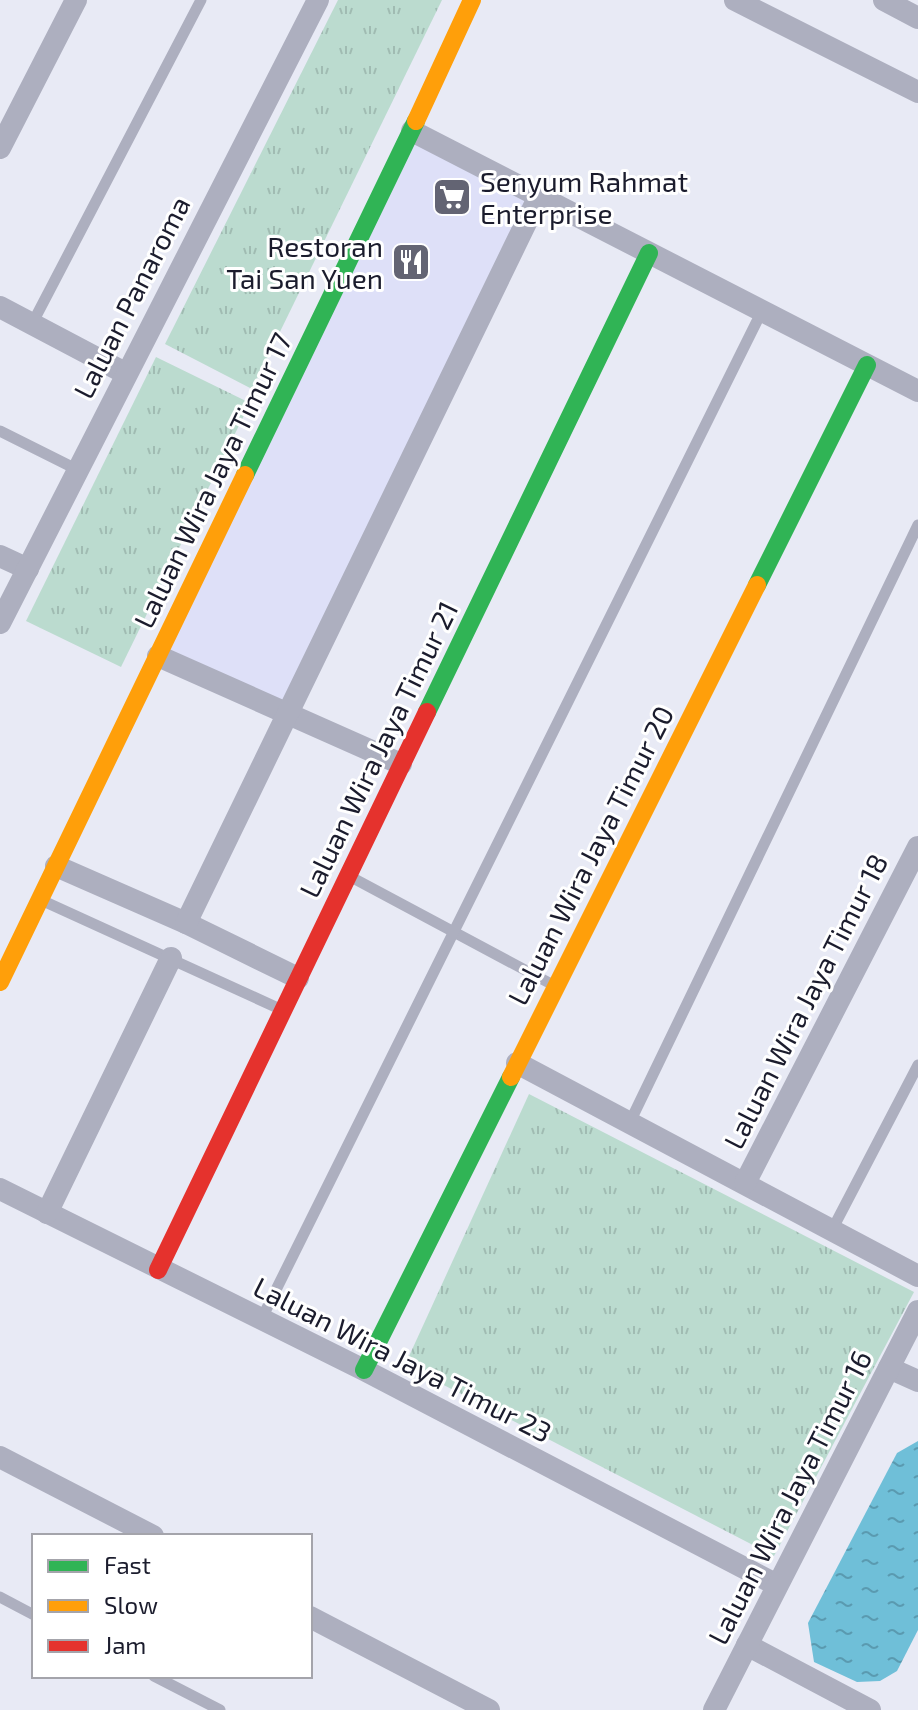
<svg xmlns="http://www.w3.org/2000/svg" width="918" height="1710" font-family="'Exo 2',sans-serif">
<style>
.built{fill:#dee0f8}
.grass{fill:url(#grass-tufts)}
.water{fill:url(#water-ripples)}
.lines{fill:none;stroke-linecap:round;stroke-linejoin:round}
.lane{stroke:#adafbf;stroke-width:11}
.street{stroke:#adafbf;stroke-width:22}
.fast{stroke:#30b455;stroke-width:18}
.slow{stroke:#ff9f0a;stroke-width:18}
.jam{stroke:#e5322d;stroke-width:18}
.labels{text-anchor:middle;dominant-baseline:central;stroke-width:6;stroke-linejoin:round;paint-order:stroke}
.poi-label{font-size:28px;fill:#1b1c2d;stroke:#fff;text-anchor:start}
.street-label{font-size:28px;fill:#1b1c2d;stroke:#fff}
</style>
<defs>
<pattern id="grass-tufts" width="24" height="20" patternUnits="userSpaceOnUse" patternTransform="scale(2)"><rect width="24" height="20" fill="#bbdbcf"/><path d="M3 7l-1-3M5 7V3M7 7l1-3M15 17l-1-3M17 17v-4M19 17l1-3" fill="none" stroke="#a0bbb2"/></pattern>
<pattern id="water-ripples" width="26" height="14" patternUnits="userSpaceOnUse" patternTransform="scale(2)"><rect width="26" height="14" fill="#6fbfd8"/><path d="M2 4q2-2 4 0t4 0M15 11q2-2 4 0t4 0" fill="none" stroke="#5a9ab0"/></pattern>
</defs>
<rect width="100%" height="100%" fill="#e8eaf5"/>
<polygon class="built" points="414,130 543,195 291,713 154,653"/>
<g class="grass">
<polygon points="338,0 442,0 252,389 165,344"/>
<polygon points="156,357 250,403 121,667 26,621"/>
<polygon points="529,1094 914,1292 774,1556 405,1365"/>
</g>
<polygon class="water" points="918,1441 918,1630 897,1671 880,1681 857,1682 814,1662 808,1623 897,1453"/>
<g class="lines">
<g class="lane">
<polyline points="32,324 201,0"/>
<polyline points="0,431 78,470"/>
<polyline points="351,877 555,986"/>
<polyline points="41,900 280,1009"/>
<polyline points="630,1122 918,525"/>
<polyline points="832,1230 918,1065"/>
<polyline points="261,1320 762,311"/>
<polyline points="0,1597 34,1615"/>
<polyline points="154,1676 220,1710"/>
</g>
<g class="street">
<polyline points="735,0 918,92"/>
<polyline points="884,0 918,18"/>
<polyline points="412,131 918,391"/>
<polyline points="0,148 76,0"/>
<polyline points="0,307 125,373"/>
<polyline points="0,556 28,569"/>
<polyline points="0,623 318,0"/>
<polyline points="158,656 401,764"/>
<polyline points="56,866 186,923 298,978"/>
<polyline points="186,923 539,196"/>
<polyline points="517,1063 918,1276"/>
<polyline points="745,1183 918,847"/>
<polyline points="0,1189 364,1370 777,1585"/>
<polyline points="47,1213 171,958"/>
<polyline points="889,1368 918,1381"/>
<polyline points="0,1457 153,1536"/>
<polyline points="310,1617 489,1710"/>
<polyline points="747,1645 870,1710"/>
<polyline points="714,1710 918,1311"/>
</g>
<g class="fast">
<polyline points="245,475 416,121"/>
<polyline points="757,585 867,365"/>
<polyline points="427,712 649,253"/>
<polyline points="364,1370 511,1077"/>
</g>
<g class="slow">
<polyline points="416,121 472,0"/>
<polyline points="0,982 245,475"/>
<polyline points="511,1077 757,585"/>
</g>
<polyline class="jam" points="158,1270 427,712"/>
</g>
<defs>
<symbol id="supermarket-square" viewBox="-11 -11 22 22"><rect x="-9" y="-9" width="18" height="18" rx="4" fill="#636473" stroke="#fff"/><path d="M-6-5.5h2.5l.6 2H6L4.5 2H-2.5L-4.4-4H-6ZM-1.5 3.2a1.3 1.3 0 1 0 .1 0ZM3 3.2a1.3 1.3 0 1 0 .1 0Z" fill="#fff"/></symbol>
<symbol id="restaurant-square" viewBox="-11 -11 22 22"><rect x="-9" y="-9" width="18" height="18" rx="4" fill="#636473" stroke="#fff"/><path d="M-5-6h1v4h1v-4h1v4h1v-4h1v5L-1.5 .5V6h-2V.5L-5-1ZM5-6V6H3V1.5H1.5Q1.5-4 5-6Z" fill="#fff"/></symbol>
</defs>
<g fill-rule="evenodd">
<use href="#supermarket-square" x="430" y="175" width="44" height="44"/>
<use href="#restaurant-square" x="389" y="240" width="44" height="44"/>
</g>
<g class="labels">
<g class="poi-label">
<text x="480" y="181">Senyum Rahmat<tspan x="480" dy="32">Enterprise</tspan></text>
<text x="383" y="246" text-anchor="end">Restoran<tspan x="383" dy="32">Tai San Yuen</tspan></text>
</g>
<g class="street-label">
<text transform="translate(131 297) rotate(-63)">Laluan Panaroma</text>
<text transform="translate(212 480) rotate(-64)">Laluan Wira Jaya Timur 17</text>
<text transform="translate(378 749) rotate(-64)">Laluan Wira Jaya Timur 21</text>
<text transform="translate(590 855) rotate(-63)">Laluan Wira Jaya Timur 20</text>
<text transform="translate(805 1001) rotate(-63)">Laluan Wira Jaya Timur 18</text>
<text transform="translate(403 1359) rotate(27)">Laluan Wira Jaya Timur 23</text>
<text transform="translate(789 1497) rotate(-63)">Laluan Wira Jaya Timur 16</text>
</g>
</g>
<rect x="32" y="1534" width="280" height="144" fill="#ffffff" stroke="#a4a4ab" stroke-width="2"/>
<rect x="48" y="1560" width="40" height="12" fill="#30b455" stroke="#a4a4ab" stroke-width="2"/>
<text x="104" y="1574" font-size="24" fill="#1b1c2d">Fast</text>
<rect x="48" y="1600" width="40" height="12" fill="#ff9f0a" stroke="#a4a4ab" stroke-width="2"/>
<text x="104" y="1614" font-size="24" fill="#1b1c2d">Slow</text>
<rect x="48" y="1640" width="40" height="12" fill="#e5322d" stroke="#a4a4ab" stroke-width="2"/>
<text x="104" y="1654" font-size="24" fill="#1b1c2d">Jam</text>
</svg>
